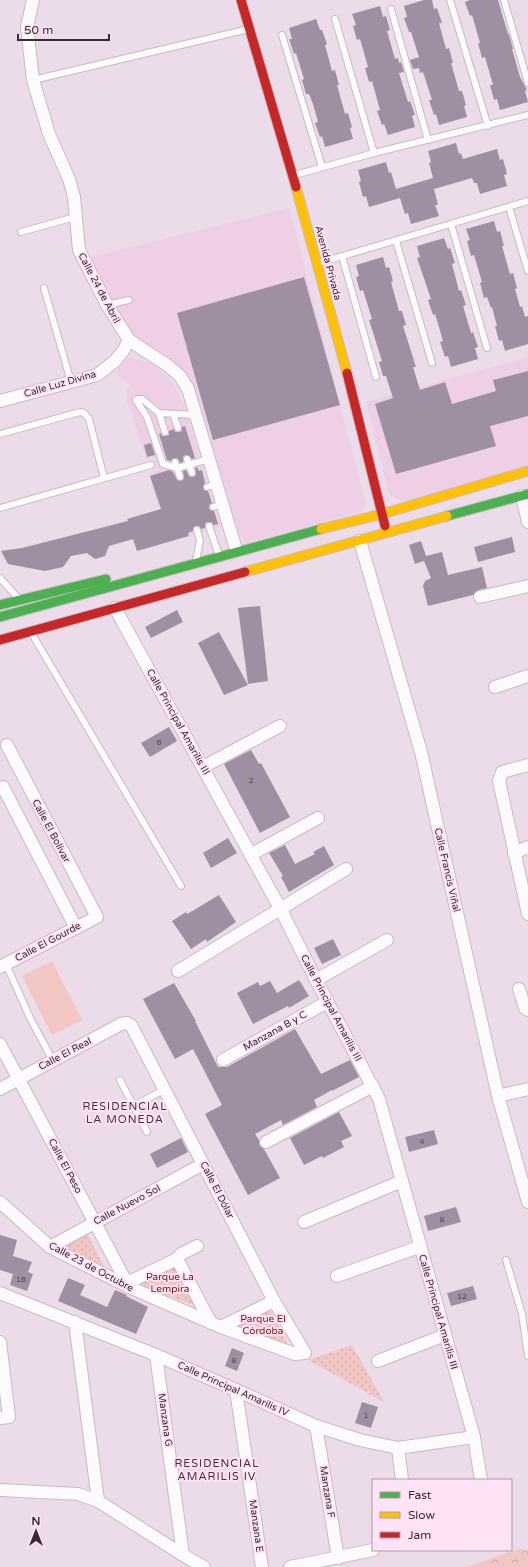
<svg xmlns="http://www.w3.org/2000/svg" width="528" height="1567" font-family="'Varela Round',sans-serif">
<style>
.built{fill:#eecfe6}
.grass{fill:url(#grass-dots)}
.forest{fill:url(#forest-crowns)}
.pitch{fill:#f2c6c3}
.building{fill:#9e90a2}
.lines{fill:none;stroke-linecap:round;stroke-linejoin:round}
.lane-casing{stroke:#c8bac4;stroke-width:8}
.street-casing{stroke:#c8bac4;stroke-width:14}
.fast-casing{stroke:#c8bac4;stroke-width:11}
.slow-casing{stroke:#c8bac4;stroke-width:11}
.jam-casing{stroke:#c8bac4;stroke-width:11}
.lane{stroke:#fcfafc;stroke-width:6}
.street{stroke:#fcfafc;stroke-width:12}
.fast{stroke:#4caf50;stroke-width:9}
.slow{stroke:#ffc107;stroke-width:9}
.jam{stroke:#c62828;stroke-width:9}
.labels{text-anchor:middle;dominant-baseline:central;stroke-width:4;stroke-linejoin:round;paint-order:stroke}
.number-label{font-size:8px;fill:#524450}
.street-label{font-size:10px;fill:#382b34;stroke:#fee2f6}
.park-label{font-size:10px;fill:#761603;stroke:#fee2f6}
.neighbourhood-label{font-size:11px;letter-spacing:1px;fill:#462c40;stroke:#fee2f6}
</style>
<defs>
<pattern id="grass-dots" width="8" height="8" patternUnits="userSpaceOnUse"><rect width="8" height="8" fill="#f2c6c3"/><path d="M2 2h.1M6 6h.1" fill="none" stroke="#d0aaa8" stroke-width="1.8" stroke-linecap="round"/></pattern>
<pattern id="forest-crowns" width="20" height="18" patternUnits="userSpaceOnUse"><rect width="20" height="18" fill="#f2c6c3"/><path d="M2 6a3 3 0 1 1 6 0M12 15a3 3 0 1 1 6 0" fill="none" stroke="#d0aaa8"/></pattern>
</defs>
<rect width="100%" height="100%" fill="#ecdbe8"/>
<g class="built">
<polygon points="289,208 365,502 363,511 245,543 238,531 200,404 195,390 186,377 138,338 120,319 86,258"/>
<polygon points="528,357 528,471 405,501 398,499 391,495 388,491 366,402"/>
<polygon points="132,358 147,362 156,366 171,381 176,389 184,406 221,527 190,536 178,500 158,506 148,473 158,470 154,457 146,460 130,408 126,402 127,390 131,386 116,373 121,363 125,360"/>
</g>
<g class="grass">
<polygon points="87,1233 105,1269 59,1247"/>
<polygon points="175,1267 197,1306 139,1285"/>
<polygon points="269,1307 290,1350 233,1325"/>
<polygon points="352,1345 384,1402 308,1360"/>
</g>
<polygon class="forest" points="519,1549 528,1550 528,1567 466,1567"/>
<polygon class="pitch" points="52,961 82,1020 52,1035 22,976"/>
<g class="building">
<polygon points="424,0 432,0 434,9 437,8 442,23 439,23 446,49 449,48 453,63 451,63 459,91 462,91 466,105 464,106 467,117 439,125 436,114 434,115 429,100 432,100 423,72 420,73 419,68 413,69 410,60 419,57 411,32 409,32 404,18 407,17 404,6"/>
<polygon points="470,0 498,0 508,34 509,34 513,49 512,49 520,77 527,90 525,91 528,102 500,110 497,99 494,100 490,85 493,85 485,57 482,58 478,43 480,43 472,15 470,16 465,2"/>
<polygon points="380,6 383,17 386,16 390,30 387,31 395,59 398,58 399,63 401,62 404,72 399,73 408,102 410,101 415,115 412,116 415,127 388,135 384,124 382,125 377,111 380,110 377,99 372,81 369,82 365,68 368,67 360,39 357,40 353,26 356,25 352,14"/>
<polygon points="316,19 320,30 322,30 327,44 325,45 332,71 335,70 339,85 337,85 345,114 348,113 352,127 350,128 353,139 325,147 322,136 320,137 315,123 318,122 313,104 309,94 306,94 302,80 304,79 296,53 294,54 289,39 292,39 289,28"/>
<polygon points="456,143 459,154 461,153 463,159 497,149 500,160 503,159 507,174 504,175 507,186 480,194 477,183 474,183 472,178 434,189 438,205 435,205 439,216 411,224 408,213 405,214 400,198 369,207 366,196 363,197 359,182 361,181 358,170 386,162 389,173 391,172 396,189 433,178 429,163 431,162 428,151"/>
<polygon points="494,221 497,232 500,231 504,246 502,246 510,274 513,273 517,288 515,289 520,307 522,306 525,317 528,316 528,344 505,351 502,340 499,341 495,326 497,326 492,307 491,308 487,297 484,298 480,283 482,282 474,255 471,256 467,241 470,240 466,229"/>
<polygon points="444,238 448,249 450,248 455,263 452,264 459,291 461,290 466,305 463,306 471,333 473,332 478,347 475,348 478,359 451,367 448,356 445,357 440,342 443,341 435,314 433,315 428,300 431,299 417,258 420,257 417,246"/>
<polygon points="383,257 386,268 389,267 393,281 391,282 399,311 402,311 406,325 403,326 416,367 413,367 420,390 445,382 452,404 496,391 493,380 528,371 528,416 490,426 496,446 396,474 375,404 393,398 386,376 383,376 379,362 382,361 369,320 372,319 363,290 360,291 356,277 359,276 356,265"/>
<polygon points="304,277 340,405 213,440 177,313"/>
<polygon points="185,426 195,458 192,459 187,455 183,456 183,462 180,463 178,459 176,458 172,459 171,461 167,460 159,434 161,433 162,436 166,436 169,435 169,431 174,429 175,432 179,432 182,431 182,427"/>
<polygon points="151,443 155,455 147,457 144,445"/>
<polygon points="197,467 199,471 202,470 205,483 203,486 203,489 208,491 212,503 209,506 209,509 214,511 218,524 213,525 212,522 208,522 205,523 205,528 201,529 199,526 195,526 193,528 193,531 188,533 189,536 137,551 133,539 109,546 105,556 95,559 87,553 71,556 63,567 45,571 8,564 1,551 22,548 128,521 127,519 161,509 150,476 169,470 173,472 177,480 181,481 184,478 183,471 186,470 189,476 193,477 196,473 195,468"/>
<polygon points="512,537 515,552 478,562 474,547"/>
<polygon points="421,541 426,556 442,552 448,575 482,567 487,588 478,590 473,595 428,606 423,586 425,581 431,578 424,561 415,564 409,545"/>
<polygon points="260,606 268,681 248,684 238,608"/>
<polygon points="177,610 183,622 151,638 145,627"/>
<polygon points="219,632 248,685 224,695 198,643"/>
<polygon points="169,727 177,741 150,757 141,743"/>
<polygon points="251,750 259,764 261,763 290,817 260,833 224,764"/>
<polygon points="228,838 237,853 211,868 203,853"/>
<polygon points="285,845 295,864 315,854 313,852 324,846 334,865 289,892 281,877 283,876 269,853"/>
<polygon points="219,895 236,922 207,942 206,939 191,949 172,921 186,912 187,914 194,910"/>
<polygon points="333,939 341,955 322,964 314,948"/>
<polygon points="299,980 309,996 289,1008 288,1006 253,1024 237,993 258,982 260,986 270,981 277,993"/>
<polygon points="174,983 196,1021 195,1021 218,1067 227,1067 295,1029 321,1074 350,1060 359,1077 332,1091 332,1090 314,1100 317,1107 283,1125 281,1120 255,1134 259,1140 260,1146 264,1149 280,1178 248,1195 205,1114 222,1105 193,1049 175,1059 143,999"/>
<polygon points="339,1112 352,1136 341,1141 344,1147 323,1158 322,1156 304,1165 290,1138"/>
<polygon points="434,1130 438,1144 409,1152 405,1137"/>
<polygon points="181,1138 188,1152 157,1168 150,1154"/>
<polygon points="456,1207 461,1222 428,1231 424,1216"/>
<polygon points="0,1235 17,1240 13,1256 32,1262 28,1272 33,1274 27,1291 10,1285 13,1274 0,1270"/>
<polygon points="68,1278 85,1285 80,1295 107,1307 115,1290 127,1295 126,1296 148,1307 136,1334 58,1301"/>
<polygon points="473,1286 477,1299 451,1306 447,1293"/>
<polygon points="232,1348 244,1353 237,1371 225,1366"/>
<polygon points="362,1402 378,1407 371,1428 355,1423"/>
</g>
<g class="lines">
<defs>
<g id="lane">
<polyline points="450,0 488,126"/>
<polyline points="504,0 528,83"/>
<polyline points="391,9 428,140"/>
<polyline points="335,19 374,153"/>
<polyline points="282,35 322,167"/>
<polyline points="33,80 249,29"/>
<polyline points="295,175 374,153 528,115"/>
<polyline points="509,207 528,271"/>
<polyline points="451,224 487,348"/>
<polyline points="21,232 75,217"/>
<polyline points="396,241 432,363"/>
<polyline points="342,256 376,377"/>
<polyline points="319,263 528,201"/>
<polyline points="44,288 71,382"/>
<polyline points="107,305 129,300"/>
<polyline points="159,413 142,399 138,399 136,400 147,417 163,464 177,468 209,459"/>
<polyline points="173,414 178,428"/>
<polyline points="165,432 159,413 195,415"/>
<polyline points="0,434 80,412 84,413 89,419 104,478"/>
<polyline points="187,459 192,473"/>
<polyline points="175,462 180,477"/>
<polyline points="207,487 217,484"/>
<polyline points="213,507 223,504"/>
<polyline points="0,508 151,465"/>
<polyline points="209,526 219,555"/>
<polyline points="196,560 200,541 197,530"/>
<polyline points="0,578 19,599"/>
<polyline points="32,634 181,886"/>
<polyline points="6,964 30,1018 53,1061"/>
<polyline points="120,1080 147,1132"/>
<polyline points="134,1106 165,1089"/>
<polyline points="506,1260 522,1314 528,1356"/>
</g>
<g id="street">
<polyline points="33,0 27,27 33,80 49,134 69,179 74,197 79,250 107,305 129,340 167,365 180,376 188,389 235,546"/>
<polyline points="0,401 97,375 115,361 123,351 129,340"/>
<polyline points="522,496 528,522"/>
<polyline points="360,541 421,752 498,1096 528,1202"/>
<polyline points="480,597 528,586"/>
<polyline points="115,608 281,910 316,980 379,1099 474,1437 481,1480"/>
<polyline points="495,687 528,676"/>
<polyline points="528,765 502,772 499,781 528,914"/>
<polyline points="203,767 280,726"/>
<polyline points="3,787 76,928"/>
<polyline points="514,853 528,847"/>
<polyline points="250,855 318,818"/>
<polyline points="0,967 97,917 7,745"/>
<polyline points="178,971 346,869"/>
<polyline points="316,980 387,940"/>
<polyline points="519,989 525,1008 528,1010"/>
<polyline points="0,1044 129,1287"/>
<polyline points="223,1060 327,1002"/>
<polyline points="0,1089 121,1024 127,1023 131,1025 274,1301 305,1353 295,1354 221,1327 129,1287 50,1247 0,1202"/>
<polyline points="498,1096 528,1089"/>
<polyline points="266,1142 373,1086"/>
<polyline points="304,1222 402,1181"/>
<polyline points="50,1247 203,1164"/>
<polyline points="177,1259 181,1254 197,1246"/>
<polyline points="337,1276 419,1247"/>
<polyline points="127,1283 177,1259 211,1323"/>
<polyline points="0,1293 156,1355 236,1390 316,1426 360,1440 398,1448 474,1437"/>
<polyline points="75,1322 98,1501"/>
<polyline points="221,1327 274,1301"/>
<polyline points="0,1342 9,1417 0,1418"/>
<polyline points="156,1355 183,1555"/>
<polyline points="378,1361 445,1335"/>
<polyline points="236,1390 262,1567"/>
<polyline points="316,1426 338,1558"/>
<polyline points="398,1448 402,1480"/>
<polyline points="0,1490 78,1494 98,1501 183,1555 204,1567"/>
<polyline points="290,1567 373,1550"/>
</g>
<g id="fast">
<polyline points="447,516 528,494"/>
<polyline points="0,605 106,579"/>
<polyline points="0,617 321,529"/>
</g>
<g id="slow">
<polyline points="296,187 347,373"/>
<polyline points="321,529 382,514 528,471"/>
<polyline points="245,572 447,516"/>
</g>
<g id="jam">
<polyline points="241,0 296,187"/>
<polyline points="347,373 385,526"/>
<polyline points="0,640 245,572"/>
</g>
</defs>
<use href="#lane" class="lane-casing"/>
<use href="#street" class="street-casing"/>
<use href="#fast" class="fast-casing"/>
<use href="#slow" class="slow-casing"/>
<use href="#jam" class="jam-casing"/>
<use href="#lane" class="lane"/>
<use href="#street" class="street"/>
<use href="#fast" class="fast"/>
<use href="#slow" class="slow"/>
<use href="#jam" class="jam"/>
</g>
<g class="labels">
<g class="number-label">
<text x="159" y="742">6</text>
<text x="251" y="780">2</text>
<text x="422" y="1141">4</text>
<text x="442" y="1219">8</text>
<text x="21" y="1279">16</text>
<text x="462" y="1296">12</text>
<text x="234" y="1360">8</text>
<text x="366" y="1415">1</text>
</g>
<g class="street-label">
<text transform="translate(328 263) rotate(75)">Avenida Privada</text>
<text transform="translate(99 288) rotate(62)">Calle 24 de Abril</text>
<text transform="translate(60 384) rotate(-16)">Calle Luz Divina</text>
<text transform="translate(178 722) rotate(61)">Calle Principal Amarilis III</text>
<text transform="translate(51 831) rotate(62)">Calle El Bolívar</text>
<text transform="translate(447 870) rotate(77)">Calle Francis Viñal</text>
<text transform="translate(48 942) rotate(-28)">Calle El Gourde</text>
<text transform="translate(331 1008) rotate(62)">Calle Principal Amarilis III</text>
<text transform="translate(275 1031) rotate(-29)">Manzana B y C</text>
<text transform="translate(65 1054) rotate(-28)">Calle El Real</text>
<text transform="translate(65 1166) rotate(62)">Calle El Peso</text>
<text transform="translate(217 1190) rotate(63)">Calle El Dólar</text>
<text transform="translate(127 1205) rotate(-28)">Calle Nuevo Sol</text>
<text transform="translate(91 1267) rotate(28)">Calle 23 de Octubre</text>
<text transform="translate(438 1312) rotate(74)">Calle Principal Amarilis III</text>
<text transform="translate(233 1389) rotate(24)">Calle Principal Amarilis IV</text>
<text transform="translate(165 1420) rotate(82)">Manzana G</text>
<text transform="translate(327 1492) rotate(81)">Manzana F</text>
<text transform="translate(256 1526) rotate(82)">Manzana E</text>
</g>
<g class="park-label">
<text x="170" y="1277">Parque La<tspan x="170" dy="12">Lempira</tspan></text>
<text x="263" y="1319">Parque El<tspan x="263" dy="12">Córdoba</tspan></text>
</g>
<g class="neighbourhood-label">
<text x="125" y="1106">RESIDENCIAL<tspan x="125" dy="13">LA MONEDA</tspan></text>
<text x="217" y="1463">RESIDENCIAL<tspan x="217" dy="13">AMARILIS IV</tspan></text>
</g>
</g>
<rect x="372" y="1479" width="140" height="72" fill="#fee2f6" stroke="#af99a8"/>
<rect x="380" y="1492" width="20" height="6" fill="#4caf50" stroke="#af99a8"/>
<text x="408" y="1499" font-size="12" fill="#382b34">Fast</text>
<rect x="380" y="1512" width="20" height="6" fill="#ffc107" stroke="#af99a8"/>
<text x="408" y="1519" font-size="12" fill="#382b34">Slow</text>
<rect x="380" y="1532" width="20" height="6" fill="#c62828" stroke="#af99a8"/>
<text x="408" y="1539" font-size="12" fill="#382b34">Jam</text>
<g transform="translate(36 1531)" stroke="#fee2f6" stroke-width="3" paint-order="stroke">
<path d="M0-3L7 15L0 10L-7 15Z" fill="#382b34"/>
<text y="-6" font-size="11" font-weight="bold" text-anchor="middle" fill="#382b34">N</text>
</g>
<path d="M18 34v6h91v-6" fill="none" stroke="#382b34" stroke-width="2"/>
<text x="24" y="34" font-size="12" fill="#382b34" stroke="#fee2f6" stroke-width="3" paint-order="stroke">50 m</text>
</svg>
